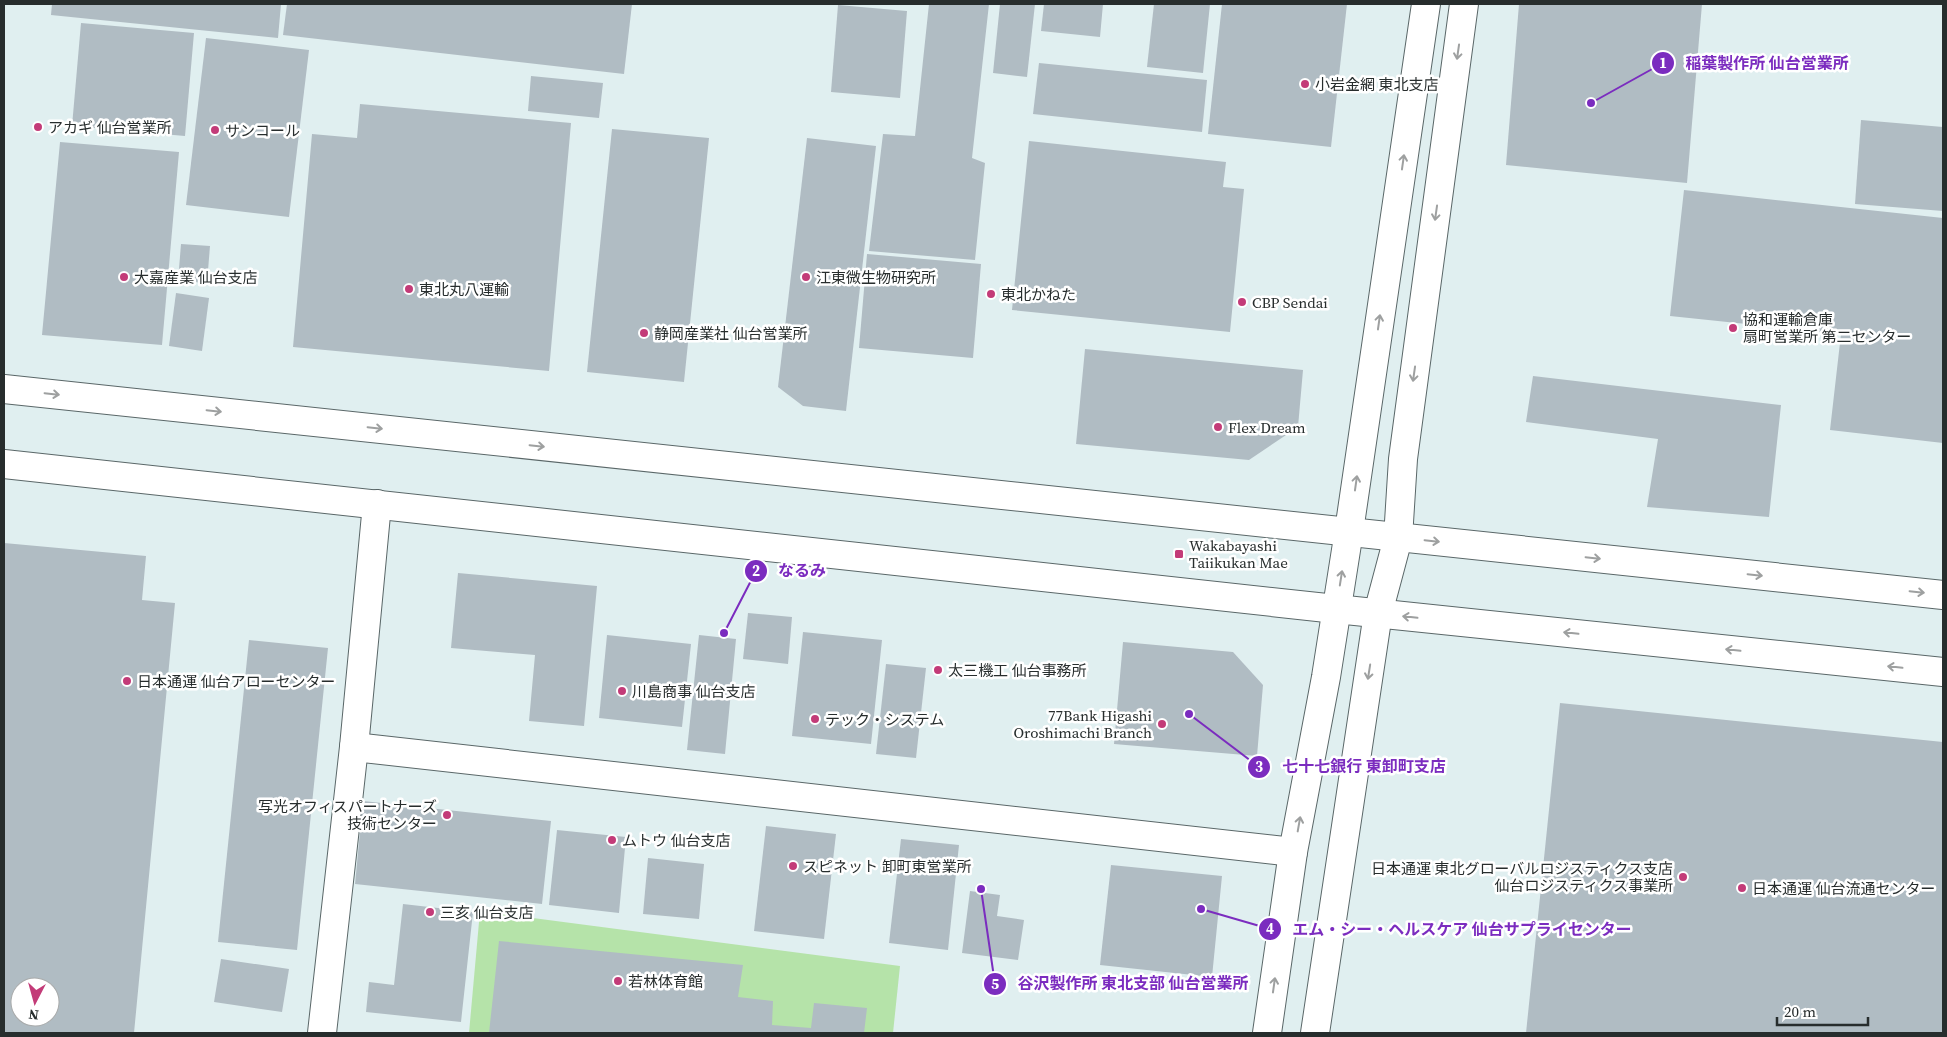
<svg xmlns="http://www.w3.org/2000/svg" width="1947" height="1037" font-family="'Source Serif 4','Noto Sans JP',serif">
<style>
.green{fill:#b5e3a9}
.building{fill:#b0bcc3;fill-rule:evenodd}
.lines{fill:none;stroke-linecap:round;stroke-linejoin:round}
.minor-casing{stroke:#5a6768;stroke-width:30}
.tertiary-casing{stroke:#5a6768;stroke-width:30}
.minor{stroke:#fff;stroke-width:28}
.tertiary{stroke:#fff;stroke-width:28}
.oneway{stroke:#9ea0a0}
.poi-dot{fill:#c33b78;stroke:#fff;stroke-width:2}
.labels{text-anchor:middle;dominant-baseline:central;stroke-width:5;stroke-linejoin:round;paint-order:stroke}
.poi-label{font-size:15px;fill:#272d2d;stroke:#fff;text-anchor:start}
.leader{fill:none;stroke:#7b2cbf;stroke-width:2}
.callout-dot{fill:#7b2cbf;stroke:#fff;stroke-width:2}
.mark-label{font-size:15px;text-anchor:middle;font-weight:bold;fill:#fff}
.callout-label{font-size:16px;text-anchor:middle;font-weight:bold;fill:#7b2cbf;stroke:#fff;stroke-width:5;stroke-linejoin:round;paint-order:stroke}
</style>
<rect width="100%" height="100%" fill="#e0eff0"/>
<polygon class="green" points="480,911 900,966 893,1033 469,1033"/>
<g class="building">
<polygon points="52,4 281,4 278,38 51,15"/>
<polygon points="287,4 632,4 624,74 283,35"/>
<polygon points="929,4 989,4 972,158 985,163 975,260 869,251 883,134 915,136"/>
<polygon points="1000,4 1035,4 1027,77 993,73"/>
<polygon points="1044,4 1103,4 1100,37 1041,31"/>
<polygon points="1154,4 1210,4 1203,73 1147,67"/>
<polygon points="1222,4 1347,4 1331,147 1208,134"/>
<polygon points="1519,4 1702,4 1687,183 1506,165"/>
<polygon points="838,5 907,11 900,98 831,92"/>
<polygon points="81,23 194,33 185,136 72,126"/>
<polygon points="206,38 309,50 289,217 186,205"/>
<polygon points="1039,63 1207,80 1202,132 1033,114"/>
<polygon points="531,76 603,83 599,118 528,111"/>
<polygon points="360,104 571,123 549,371 293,347 312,134 357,138"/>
<polygon points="1861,120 1943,127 1943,211 1855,204"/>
<polygon points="612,129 709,138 684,382 587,372"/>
<polygon points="807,138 876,146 846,411 803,406 778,387"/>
<polygon points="1029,141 1226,162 1223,187 1244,189 1230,332 1012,310"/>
<polygon points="60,142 179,152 162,345 42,335"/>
<polygon points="1684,190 1943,218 1943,443 1830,430 1841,334 1670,316"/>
<polygon points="181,244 210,246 207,283 178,281"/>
<polygon points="867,254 981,264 973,358 859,348"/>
<polygon points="176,293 209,298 202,351 169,346"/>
<polygon points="1085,349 1303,370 1298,427 1249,460 1076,444"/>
<polygon points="1533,376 1781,405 1769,517 1647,507 1658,439 1526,422"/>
<path d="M4 543 146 556 142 600 175 603 134 1033H4ZM20 987H50V1017H20Z"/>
<polygon points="458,573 597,586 584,726 529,721 535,655 451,648"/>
<polygon points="748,613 792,617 788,664 743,659"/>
<polygon points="803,632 882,640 871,744 792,736"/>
<polygon points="607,635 691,644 682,727 599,718"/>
<polygon points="699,635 736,639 725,754 687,750"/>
<polygon points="249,640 328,648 297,950 218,942"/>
<polygon points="1123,642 1233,652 1263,685 1257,756 1114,744"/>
<polygon points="886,664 926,668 916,758 876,754"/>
<polygon points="1560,703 1943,742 1943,1033 1526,1033"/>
<polygon points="363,801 551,821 542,904 355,884"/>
<polygon points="766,826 836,834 824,939 754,931"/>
<polygon points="557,830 626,837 619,913 549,905"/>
<polygon points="901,839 959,845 948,950 889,943"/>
<polygon points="648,858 704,864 699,919 643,914"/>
<polygon points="1111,865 1222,876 1212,977 1100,965"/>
<polygon points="970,891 1000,895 997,916 1024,920 1018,960 962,953"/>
<polygon points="403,904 473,912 461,1022 366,1012 369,982 394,985"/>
<polygon points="499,941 743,965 738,997 773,1001 772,1025 811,1028 814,1003 867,1008 864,1033 489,1033"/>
<polygon points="221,959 289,969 282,1012 214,1002"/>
</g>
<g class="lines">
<defs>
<g id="minor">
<polyline points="354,747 1293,852"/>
<polyline points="322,1033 354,747 377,504"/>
</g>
<g id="tertiary">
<polyline points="4,389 1943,595"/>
<polyline points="4,464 1336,609 1943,672"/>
<polyline points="1267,1033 1293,852 1326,677 1349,531 1426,4"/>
<polyline points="1315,1033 1378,613 1398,538 1403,459 1464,4"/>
</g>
</defs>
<use href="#minor" class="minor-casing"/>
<use href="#tertiary" class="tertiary-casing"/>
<use href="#minor" class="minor"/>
<use href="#tertiary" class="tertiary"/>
</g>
<defs><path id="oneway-shaft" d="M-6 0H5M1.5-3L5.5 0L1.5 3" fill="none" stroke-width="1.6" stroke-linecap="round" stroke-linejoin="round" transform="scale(1.25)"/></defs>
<g class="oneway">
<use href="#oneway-shaft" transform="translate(1458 52) rotate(98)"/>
<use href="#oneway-shaft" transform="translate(1403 162) rotate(-82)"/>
<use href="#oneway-shaft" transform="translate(1436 213) rotate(98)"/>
<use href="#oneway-shaft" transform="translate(1379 322) rotate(-82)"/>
<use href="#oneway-shaft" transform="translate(1414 374) rotate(98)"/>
<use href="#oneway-shaft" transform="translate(52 394) rotate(6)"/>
<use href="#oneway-shaft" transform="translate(214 411) rotate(6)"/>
<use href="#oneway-shaft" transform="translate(375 428) rotate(6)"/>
<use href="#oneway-shaft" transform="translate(537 446) rotate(6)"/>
<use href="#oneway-shaft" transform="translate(1356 483) rotate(-82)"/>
<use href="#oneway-shaft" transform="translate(1432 541) rotate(6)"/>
<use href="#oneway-shaft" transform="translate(1593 558) rotate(6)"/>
<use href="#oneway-shaft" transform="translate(1755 575) rotate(6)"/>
<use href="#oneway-shaft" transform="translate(1341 578) rotate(-81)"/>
<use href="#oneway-shaft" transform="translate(1917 592) rotate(6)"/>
<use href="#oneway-shaft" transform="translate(1410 617) rotate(-174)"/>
<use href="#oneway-shaft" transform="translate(1571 633) rotate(-174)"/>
<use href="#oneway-shaft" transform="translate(1733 650) rotate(-174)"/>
<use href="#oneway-shaft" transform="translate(1895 667) rotate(-174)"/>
<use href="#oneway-shaft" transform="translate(1369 672) rotate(99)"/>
<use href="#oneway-shaft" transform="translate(1299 824) rotate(-80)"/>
<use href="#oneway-shaft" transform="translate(1274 985) rotate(-82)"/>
</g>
<g class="poi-dot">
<circle cx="1305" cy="84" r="5"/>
<circle cx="38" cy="127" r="5"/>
<circle cx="215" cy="130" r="5"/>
<circle cx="124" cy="277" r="5"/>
<circle cx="806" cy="277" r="5"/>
<circle cx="409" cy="289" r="5"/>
<circle cx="991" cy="294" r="5"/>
<circle cx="1242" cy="302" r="5"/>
<circle cx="1733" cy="328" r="5"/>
<circle cx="644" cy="333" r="5"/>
<circle cx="1218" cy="427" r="5"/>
<rect x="1174" y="549" width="10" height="10" rx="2.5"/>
<circle cx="938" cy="670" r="5"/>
<circle cx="127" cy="681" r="5"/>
<circle cx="622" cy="691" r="5"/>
<circle cx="815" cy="719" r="5"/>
<circle cx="1162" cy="724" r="5"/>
<circle cx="447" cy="815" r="5"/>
<circle cx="612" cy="840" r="5"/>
<circle cx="793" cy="866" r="5"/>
<circle cx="1683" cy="877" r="5"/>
<circle cx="1742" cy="888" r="5"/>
<circle cx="430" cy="912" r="5"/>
<circle cx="618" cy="981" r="5"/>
</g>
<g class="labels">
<g class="poi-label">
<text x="1315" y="84">小岩金網 東北支店</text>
<text x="48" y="127">アカギ 仙台営業所</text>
<text x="225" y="130">サンコール</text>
<text x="134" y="277">大嘉産業 仙台支店</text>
<text x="816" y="277">江東微生物研究所</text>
<text x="419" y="289">東北丸八運輸</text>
<text x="1001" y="294">東北かねた</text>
<text x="1252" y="302">CBP Sendai</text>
<text x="1743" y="319">協和運輸倉庫<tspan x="1743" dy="17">扇町営業所 第二センター</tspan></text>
<text x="654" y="333">静岡産業社 仙台営業所</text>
<text x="1228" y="427">Flex Dream</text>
<text x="1189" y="545">Wakabayashi<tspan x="1189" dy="17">Taiikukan Mae</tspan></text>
<text x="948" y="670">太三機工 仙台事務所</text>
<text x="137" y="681">日本通運 仙台アローセンター</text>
<text x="632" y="691">川島商事 仙台支店</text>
<text x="1152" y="715" text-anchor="end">77Bank Higashi<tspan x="1152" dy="17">Oroshimachi Branch</tspan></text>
<text x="825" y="719">テック・システム</text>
<text x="437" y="806" text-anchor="end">写光オフィスパートナーズ<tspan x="437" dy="17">技術センター</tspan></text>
<text x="622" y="840">ムトウ 仙台支店</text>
<text x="803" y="866">スピネット 卸町東営業所</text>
<text x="1673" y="868" text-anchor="end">日本通運 東北グローバルロジスティクス支店<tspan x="1673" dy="17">仙台ロジスティクス事業所</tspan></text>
<text x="1752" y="888">日本通運 仙台流通センター</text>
<text x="440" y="912">三亥 仙台支店</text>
<text x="628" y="981">若林体育館</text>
</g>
</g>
<path class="leader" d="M1591 103L1663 63M724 633L756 571M1189 714L1259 767M1201 909L1270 929M981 889L995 984"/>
<g class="callout-dot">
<circle cx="1591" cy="103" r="5"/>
<circle cx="724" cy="633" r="5"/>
<circle cx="1189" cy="714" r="5"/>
<circle cx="1201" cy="909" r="5"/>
<circle cx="981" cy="889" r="5"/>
<circle cx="1663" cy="63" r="12"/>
<circle cx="756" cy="571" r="12"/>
<circle cx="1259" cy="767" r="12"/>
<circle cx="1270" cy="929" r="12"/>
<circle cx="995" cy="984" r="12"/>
</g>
<g class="mark-label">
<text x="1663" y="68">1</text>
<text x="756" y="576">2</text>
<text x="1259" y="772">3</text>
<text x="1270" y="934">4</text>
<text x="995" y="989">5</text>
</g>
<g class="callout-label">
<text x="1767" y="69">稲葉製作所 仙台営業所</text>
<text x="802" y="576">なるみ</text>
<text x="1364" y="772">七十七銀行 東卸町支店</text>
<text x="1462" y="935">エム・シー・ヘルスケア 仙台サプライセンター</text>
<text x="1133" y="989">谷沢製作所 東北支部 仙台営業所</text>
</g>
<rect width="1947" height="1037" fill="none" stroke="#272d2d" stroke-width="10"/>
<g transform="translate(35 1002) rotate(186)"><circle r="24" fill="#ffffff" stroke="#a9abab"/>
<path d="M0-4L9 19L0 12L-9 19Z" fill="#c33b78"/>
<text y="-8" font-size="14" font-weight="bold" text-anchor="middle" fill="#272d2d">N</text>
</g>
<path d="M1777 1017v8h91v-8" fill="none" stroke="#272d2d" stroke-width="2.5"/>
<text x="1784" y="1017" font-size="15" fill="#272d2d" stroke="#ffffff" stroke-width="4" paint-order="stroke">20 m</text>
</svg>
